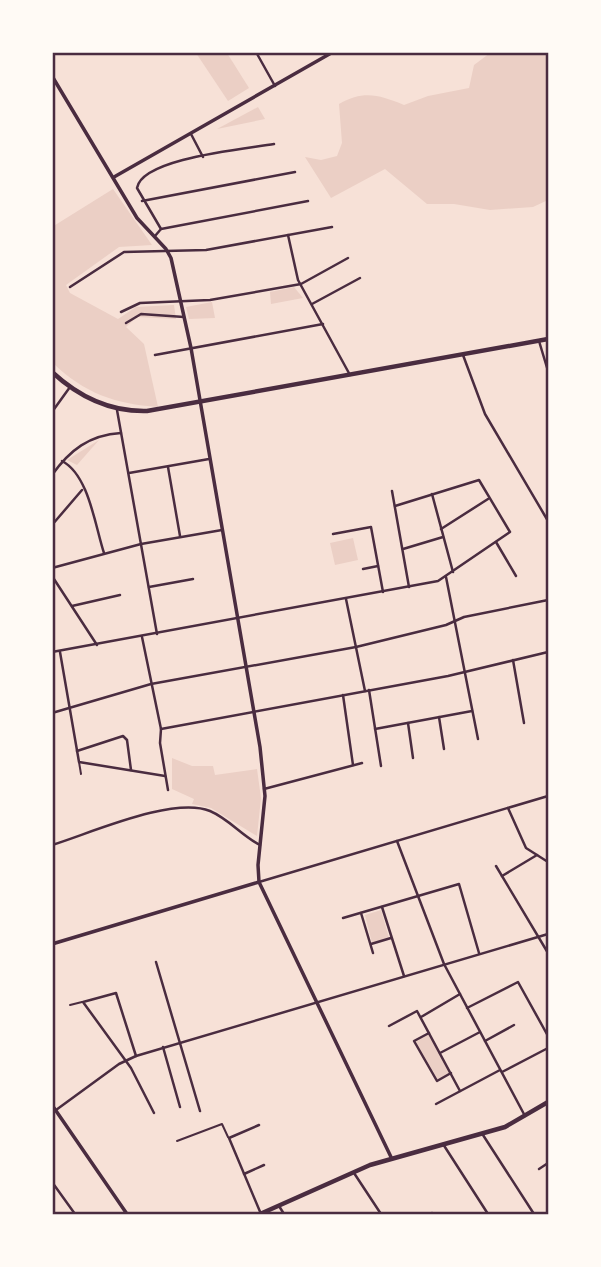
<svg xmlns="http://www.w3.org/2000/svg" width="601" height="1267" font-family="Jost,sans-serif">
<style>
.green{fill:#ebcfc5}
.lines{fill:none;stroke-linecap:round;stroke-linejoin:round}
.service{stroke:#4a2c40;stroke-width:2}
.minor{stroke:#4a2c40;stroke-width:2.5}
.tertiary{stroke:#4a2c40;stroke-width:3.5}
.secondary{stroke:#4a2c40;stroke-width:4.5}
.neatline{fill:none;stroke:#4a2c40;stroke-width:2.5}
</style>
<rect width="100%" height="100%" fill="#f7e1d7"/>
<g class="green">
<polygon points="196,53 227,53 249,88 228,101"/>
<path d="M490 53H548V200L533 207 490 210 454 204H427L385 169 331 198 305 157 321 160 337 156 342 143 339 104C364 90 379 95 404 105L428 96 469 88 474 65Z"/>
<polygon points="258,107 265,119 217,129"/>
<path d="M113 189 152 245 119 247 66 285 70 293 118 319 136 307 174 305 176 319 137 317 126 327 144 344 158 407C115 404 84 393 53 363L52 227Z"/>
<polygon points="294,287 303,298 271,304 270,292"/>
<polygon points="212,302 215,318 189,319 186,307"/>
<polygon points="99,440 77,465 67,460"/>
<polygon points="353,538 358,560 335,565 330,543"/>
<polygon points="172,758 192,766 213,766 215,775 257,769 261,798 257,836 211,808 192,804 194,799 172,789"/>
<polygon points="381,910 389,938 372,943 365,915"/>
<polygon points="429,1034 450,1073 437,1081 415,1041"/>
</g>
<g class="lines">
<g class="service">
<polyline points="79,762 81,774"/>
<polyline points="70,1005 82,1002"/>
<polyline points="177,1141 222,1124 228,1137"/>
</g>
<g class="minor">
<polyline points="256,52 275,86"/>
<polyline points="191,134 203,157"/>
<polyline points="142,201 295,172"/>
<polyline points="161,229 308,201"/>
<polyline points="288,235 298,280 350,375"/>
<path d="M155 236 161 229 137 188C142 158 246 149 274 144"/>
<polyline points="70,287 124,252 206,250 332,227"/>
<polyline points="312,304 360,278"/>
<polyline points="121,312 140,303 210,300 301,284 348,258"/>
<polyline points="126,323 141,314 184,317"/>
<polyline points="539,341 548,371"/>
<polyline points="155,355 323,324"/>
<polyline points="463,355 485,414 548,521"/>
<polyline points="117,410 157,634"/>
<polyline points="52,412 70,387"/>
<path d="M62 461C89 475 95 526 104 553"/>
<polyline points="168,467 180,536"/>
<polyline points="129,473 209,459"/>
<path d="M52 475C70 450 89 435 121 433"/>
<polyline points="392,491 409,587"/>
<polyline points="432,494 453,572"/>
<polyline points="52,525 82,490"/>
<polyline points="441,529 488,499"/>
<polyline points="333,534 371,527 383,592"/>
<polyline points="496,542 516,576"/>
<polyline points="403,549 443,537"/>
<polyline points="52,568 141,544 222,530"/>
<polyline points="363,569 378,566"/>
<polyline points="52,576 97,645"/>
<polyline points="446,577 478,739"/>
<polyline points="149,587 193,579"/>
<polyline points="346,599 365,691"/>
<polyline points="72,606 120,595"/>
<polyline points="142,637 161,729 160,743 168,790"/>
<polyline points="52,652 438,581 510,532 479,480 395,506"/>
<polyline points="60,652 79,762 165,776"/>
<polyline points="513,660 524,723"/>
<polyline points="369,690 381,766"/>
<polyline points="343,695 353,765"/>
<polyline points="52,713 151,684 356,647 446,625 464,617 548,600"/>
<polyline points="439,717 444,749"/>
<polyline points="408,723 413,758"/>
<polyline points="161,729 448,676 548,652"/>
<polyline points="375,729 472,711"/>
<polyline points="77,751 123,736 127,740 131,770"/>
<polyline points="264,789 362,763"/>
<polyline points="508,808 526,848 548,862"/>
<polyline points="397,841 444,964 525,1116"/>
<path d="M52 845C91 833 173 796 210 811 229 819 242 836 260 845"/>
<polyline points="496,866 548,953"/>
<polyline points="502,876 537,855"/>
<polyline points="259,882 548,796"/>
<polyline points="382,907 404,976"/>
<polyline points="361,913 373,953"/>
<polyline points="343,918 459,884 479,953"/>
<polyline points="371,944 391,938"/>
<polyline points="156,962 200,1111"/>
<polyline points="467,1008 518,982 548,1036"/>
<polyline points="421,1017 460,994"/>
<polyline points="389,1026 417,1011 460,1091"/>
<polyline points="429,1033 414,1041 437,1081 451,1073"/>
<polyline points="485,1041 514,1025"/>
<polyline points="163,1047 180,1107"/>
<polyline points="440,1053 480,1032"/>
<polyline points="136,1056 116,993 83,1002 131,1068 154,1113"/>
<polyline points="502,1072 548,1048"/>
<polyline points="436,1104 500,1070"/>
<polyline points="56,1110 119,1064 136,1056 548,934"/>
<polyline points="259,1125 229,1138 261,1214"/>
<polyline points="483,1135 534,1214"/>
<polyline points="443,1144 488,1214"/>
<polyline points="539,1169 548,1163"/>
<polyline points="354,1173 381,1214"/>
<polyline points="244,1174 264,1165"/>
<polyline points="52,1182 75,1214"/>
<polyline points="279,1206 284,1214"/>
<polyline points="432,1213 433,1214"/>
</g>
<g class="tertiary">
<polyline points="52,76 137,218 166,249 171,258 191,348 260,747 265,796 258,865 259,882 391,1157"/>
<polyline points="114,177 333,52"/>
<polyline points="52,944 259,882"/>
<polyline points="52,1105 127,1214"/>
</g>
<g class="secondary">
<path d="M52 372C79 397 110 412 147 411L548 339"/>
<polyline points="260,1214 370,1165 505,1127 548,1102"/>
</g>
</g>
<rect width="601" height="1267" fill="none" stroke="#fffaf5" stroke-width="108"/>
<rect x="54" y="54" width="493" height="1159" class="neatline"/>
</svg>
